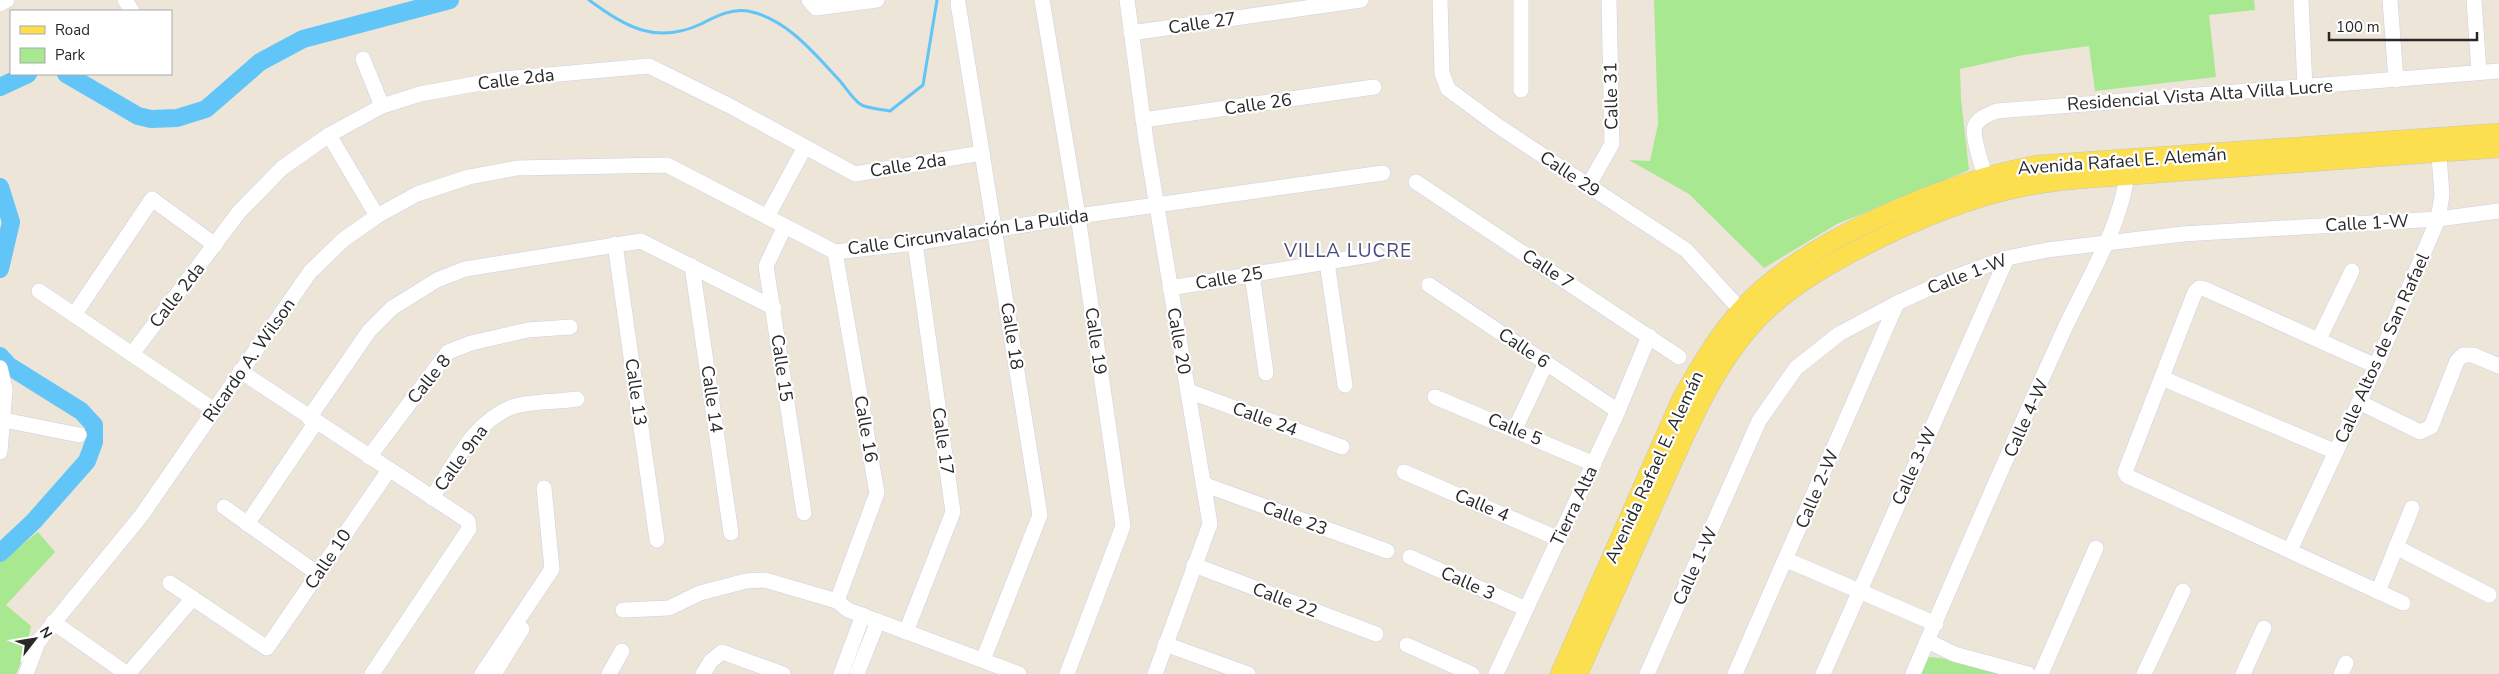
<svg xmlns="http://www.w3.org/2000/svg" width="2499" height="674" font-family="'Nunito Sans',sans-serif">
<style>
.green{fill:#a7e890}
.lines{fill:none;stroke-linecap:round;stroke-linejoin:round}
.stream{stroke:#62c5f8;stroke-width:3}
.river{stroke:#62c5f8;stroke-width:18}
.minor-casing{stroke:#ced0e3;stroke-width:16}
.major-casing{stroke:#c7c7c7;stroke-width:20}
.minor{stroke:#fff;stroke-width:15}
.major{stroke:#fbdf4e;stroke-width:19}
.labels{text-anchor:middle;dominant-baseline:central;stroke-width:4.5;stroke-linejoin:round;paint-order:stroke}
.street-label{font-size:18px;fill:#282828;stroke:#fff}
.neighbourhood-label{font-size:19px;letter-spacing:1px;fill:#454b7c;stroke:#fff}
</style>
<rect width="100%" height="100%" fill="#ece5d8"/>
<g class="green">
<polygon points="1654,0 2254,0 2255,10 2209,15 2216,77 2095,91 2089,46 2023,55 1960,69 1961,99 1969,170 1837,224 1764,268 1689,194 1629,160 1650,161 1658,124"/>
<polygon points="38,532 55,552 6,605 31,626 26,651 16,674 0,674 0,562"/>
<polygon points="1921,656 1965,661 2019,674 1913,674"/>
</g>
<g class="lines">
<path class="stream" d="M589 0C626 27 656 45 701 24 715 17 731 8 748 11 787 19 814 53 840 81 846 88 853 99 860 104 867 109 882 109 890 111L923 85 937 0"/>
<g class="river">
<polyline points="66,74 138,116 151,119 177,118 206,109 260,62 303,39 450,0"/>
<polyline points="0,87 28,74"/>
<polyline points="0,187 11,222 0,269"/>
<polyline points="0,356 9,366 81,411 94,425 94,442 87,461 34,521 0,553"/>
</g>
<defs>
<g id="minor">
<polyline points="125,0 132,11"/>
<polyline points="809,0 816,8 877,0"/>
<polyline points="1042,0 1078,216 1123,526 1067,674"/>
<polyline points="1127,0 1146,141 1210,524 1155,674"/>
<polyline points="1440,0 1442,73 1448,89 1498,126 1686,250 1747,317"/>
<polyline points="2301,0 2305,88"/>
<polyline points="2390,0 2396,80"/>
<polyline points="2474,0 2479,72"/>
<polyline points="958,3 1040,515 983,660"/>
<polyline points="0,4 7,0"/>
<polyline points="1131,33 1361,0"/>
<polyline points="363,59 382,106"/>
<polyline points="1521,90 1521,0"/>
<polyline points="1143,120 1374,87"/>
<polyline points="329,135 377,216"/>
<polyline points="1416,182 1679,357"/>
<polyline points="1588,186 1612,144 1609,0"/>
<path d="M1989 187C1985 174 1971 137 1975 126 1979 117 1990 114 1997 111L2499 71"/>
<polyline points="767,217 805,147"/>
<polyline points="785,226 766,266 804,513"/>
<polyline points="615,244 657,540"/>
<polyline points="835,252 877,493 837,601"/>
<polyline points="1327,262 1345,385"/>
<polyline points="692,266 731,533"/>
<polyline points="1252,274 1266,373"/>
<polyline points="1429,285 1618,411"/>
<polyline points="1170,288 1376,254"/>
<polyline points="39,291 214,410"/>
<polyline points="74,315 152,199 215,245"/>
<polyline points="2319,339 2352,271"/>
<polyline points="132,354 239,212 282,168 329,135 382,106 420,94 502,79 649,66 730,106 855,174 982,153"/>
<polyline points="2376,366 2205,289 2199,288 2195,292 2125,472 2127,476 2403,603"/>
<polyline points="0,368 5,389 0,452"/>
<polyline points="240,371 468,521 469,529 372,674"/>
<polyline points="2162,378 2336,452"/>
<polyline points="1188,391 1342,447"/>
<polyline points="1435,397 1594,464"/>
<polyline points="2359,402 2420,432 2431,427 2457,361 2463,355 2473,355 2499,366"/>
<polyline points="309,418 369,331 392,308 437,280 465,269 641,241 774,308"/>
<polyline points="4,420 79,435"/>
<polyline points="1515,429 1546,363"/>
<polyline points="369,457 448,352 471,343 528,330 570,327"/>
<polyline points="1404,472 1559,539"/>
<polyline points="1203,484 1387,551"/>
<path d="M432 498C454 465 473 422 512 407 529 401 558 402 577 399"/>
<polyline points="224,507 318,574"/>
<polyline points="247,524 316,422"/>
<polyline points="2396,547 2489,595"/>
<polyline points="2290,550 2376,366 2438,219 2442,195 2438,142"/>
<polyline points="1410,557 1526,609"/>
<polyline points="1787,560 1936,624"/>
<polyline points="1194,565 1376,634"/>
<polyline points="170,583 267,648 389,470"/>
<polyline points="2378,592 2412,508"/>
<polyline points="623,610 669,608 700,593 746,581 765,580 837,601 848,610 1019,674"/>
<polyline points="53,622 127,674"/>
<polyline points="906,632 953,512 915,243"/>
<polyline points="1928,641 1954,654 2028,674"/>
<polyline points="1165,644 1248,674"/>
<polyline points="1407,645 1472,674"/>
<polyline points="496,671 522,629"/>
<polyline points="26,674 38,642 141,516 310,272 343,240 377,216 417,194 469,177 517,168 667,165 835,252 915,243 1078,216 1383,173"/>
<polyline points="128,674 193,598"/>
<polyline points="482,674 552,569 544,488"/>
<polyline points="609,674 622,651"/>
<polyline points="703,674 711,661 722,652 783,674"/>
<polyline points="841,674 863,615"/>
<polyline points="857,674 878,621"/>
<polyline points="1496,674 1618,411 1649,336"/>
<polyline points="1647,674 1759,421 1796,368 1839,334 1897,303 1952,278 2007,258 2047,250 2183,234 2438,219 2499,211"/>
<polyline points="1735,674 1897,303"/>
<polyline points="1823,674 2007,258"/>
<path d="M1913 674C1962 559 2012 444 2064 330 2085 284 2127 216 2127 166"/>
<polyline points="2041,674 2096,548"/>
<polyline points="2144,674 2183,591"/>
<polyline points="2243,674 2264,628"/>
<polyline points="2341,674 2346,663"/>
</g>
<g id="major">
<path d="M1560 674 1682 398C1699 368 1717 337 1741 310 1803 241 1946 181 2037 165L2499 133"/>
<path d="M1578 674C1605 613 1633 552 1660 490 1686 433 1710 372 1752 325 1788 284 1848 253 1897 230 1958 202 2012 184 2079 179L2499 148"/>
</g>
</defs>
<use href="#minor" class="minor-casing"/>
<use href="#major" class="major-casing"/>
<use href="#minor" class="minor"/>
<use href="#major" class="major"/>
</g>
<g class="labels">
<g class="street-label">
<text transform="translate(1202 23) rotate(-8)">Calle 27</text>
<text transform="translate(516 79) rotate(-7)">Calle 2da</text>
<text transform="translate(2200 95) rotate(-4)">Residencial Vista Alta Villa Lucre</text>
<text transform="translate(1611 96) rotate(-91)">Calle 31</text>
<text transform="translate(1258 104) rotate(-8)">Calle 26</text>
<text transform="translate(2122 161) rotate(-4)">Avenida Rafael E. Alemán</text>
<text transform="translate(908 165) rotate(-9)">Calle 2da</text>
<text transform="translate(1570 174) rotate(34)">Calle 29</text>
<text transform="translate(2367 223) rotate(-3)">Calle 1-W</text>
<text transform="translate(968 232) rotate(-8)">Calle Circunvalación La Pulida</text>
<text transform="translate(1548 269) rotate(33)">Calle 7</text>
<text transform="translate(1967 274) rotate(-21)">Calle 1-W</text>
<text transform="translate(1229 278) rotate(-9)">Calle 25</text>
<text transform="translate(177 295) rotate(-52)">Calle 2da</text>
<text transform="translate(1012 336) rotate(81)">Calle 18</text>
<text transform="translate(1096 341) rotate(82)">Calle 19</text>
<text transform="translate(1179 341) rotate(80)">Calle 20</text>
<text transform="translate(1524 348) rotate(34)">Calle 6</text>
<text transform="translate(2382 348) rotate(-66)">Calle Altos de San Rafael</text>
<text transform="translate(249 360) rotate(-55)">Ricardo A. Wilson</text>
<text transform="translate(782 368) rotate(82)">Calle 15</text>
<text transform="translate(429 379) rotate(-51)">Calle 8</text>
<text transform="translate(636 392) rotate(82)">Calle 13</text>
<text transform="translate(712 399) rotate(82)">Calle 14</text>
<text transform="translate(2026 418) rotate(-66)">Calle 4-W</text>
<text transform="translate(1265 419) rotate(20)">Calle 24</text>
<text transform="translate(866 429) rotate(80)">Calle 16</text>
<text transform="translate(1515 429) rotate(23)">Calle 5</text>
<text transform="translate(943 441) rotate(82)">Calle 17</text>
<text transform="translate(461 458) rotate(-54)">Calle 9na</text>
<text transform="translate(1914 466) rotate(-66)">Calle 3-W</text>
<text transform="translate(1654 467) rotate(-65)">Avenida Rafael E. Alemán</text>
<text transform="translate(1817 489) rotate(-67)">Calle 2-W</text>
<text transform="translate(1482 505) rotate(23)">Calle 4</text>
<text transform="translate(1574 506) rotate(-65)">Tierra Alta</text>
<text transform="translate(1295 518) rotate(20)">Calle 23</text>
<text transform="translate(328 559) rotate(-56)">Calle 10</text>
<text transform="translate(1695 566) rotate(-66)">Calle 1-W</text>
<text transform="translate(1468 583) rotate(24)">Calle 3</text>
<text transform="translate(1285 600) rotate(21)">Calle 22</text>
</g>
<g class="neighbourhood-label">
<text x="1348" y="251">VILLA LUCRE</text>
</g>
</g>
<rect x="10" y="10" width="162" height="65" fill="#ffffff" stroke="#a9a9a9"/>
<rect x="20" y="26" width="25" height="8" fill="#fbdf4e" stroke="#a9a9a9"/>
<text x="55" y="35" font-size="15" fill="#282828">Road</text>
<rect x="20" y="48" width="25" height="15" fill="#a7e890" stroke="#a9a9a9"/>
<text x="55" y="60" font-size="15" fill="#282828">Park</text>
<g transform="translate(35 639) rotate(59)" stroke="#ffffff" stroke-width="4" paint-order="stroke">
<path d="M0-4L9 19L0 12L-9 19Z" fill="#282828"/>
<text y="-8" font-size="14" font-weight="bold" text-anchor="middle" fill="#282828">N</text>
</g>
<path d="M2329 32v8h148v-8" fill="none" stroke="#282828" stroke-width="2.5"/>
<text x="2336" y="32" font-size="15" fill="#282828" stroke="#ffffff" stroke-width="4" paint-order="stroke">100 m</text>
</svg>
